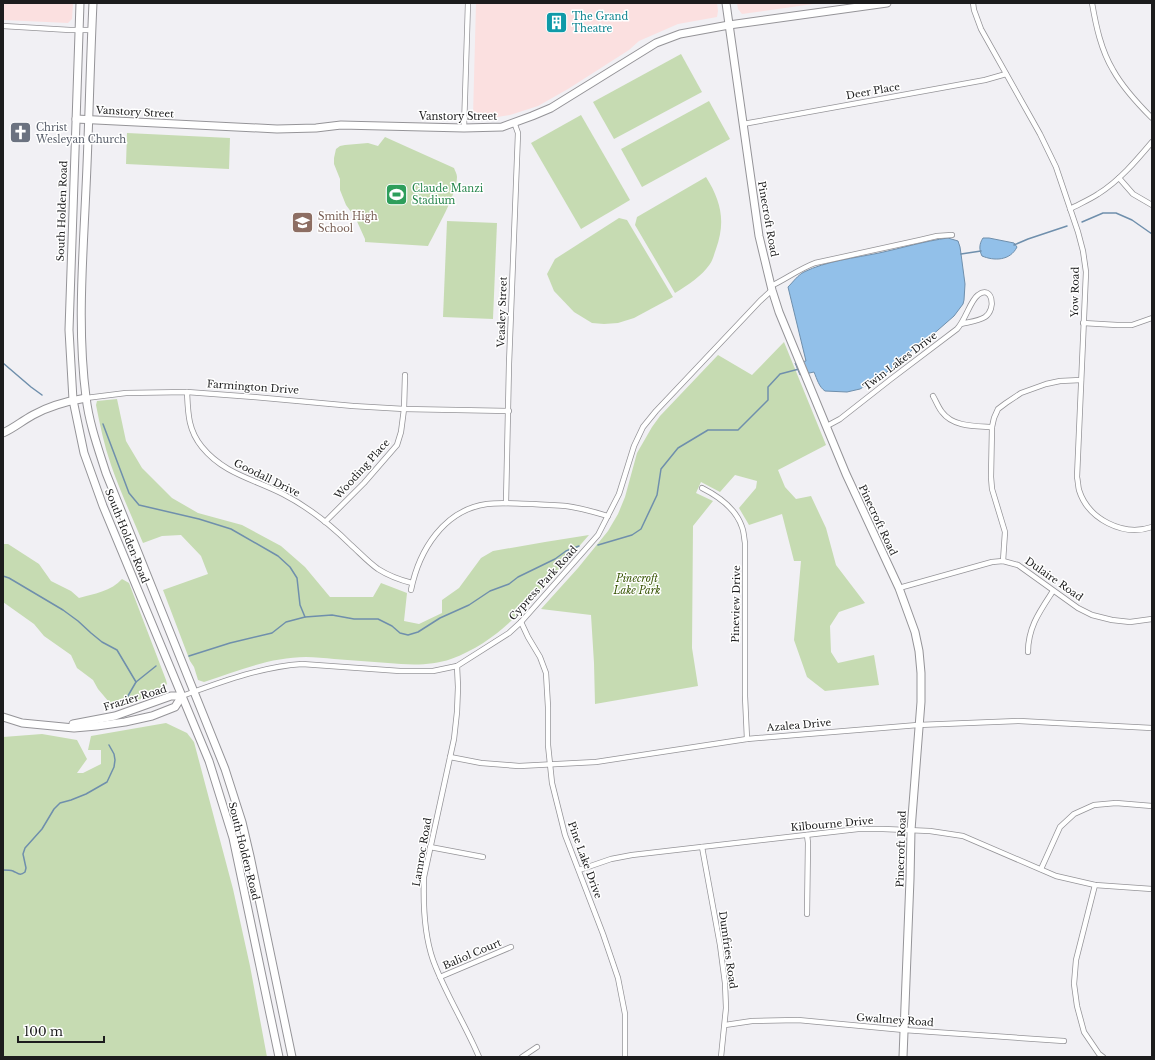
<svg xmlns="http://www.w3.org/2000/svg" width="1155" height="1060" font-family="'Libre Baskerville',serif">
<style>
.commercial{fill:#fbe0e0}
.green{fill:#c6dbb2}
.water{fill:#92c0e9;stroke:#6f8fac}
.lines{fill:none;stroke-linecap:round;stroke-linejoin:round}
.stream{stroke:#6f8fac;stroke-width:1.5}
.street-casing{stroke:#959498;stroke-width:6}
.secondary-casing{stroke:#959498;stroke-width:9}
.street{stroke:#fff;stroke-width:4.5}
.secondary{stroke:#fff;stroke-width:7}
.labels{text-anchor:middle;dominant-baseline:central;stroke-width:3;stroke-linejoin:round;paint-order:stroke}
.culture-label{font-size:10px;fill:#0d838f;stroke:#fff;text-anchor:start}
.street-label{font-size:10px;fill:#1c1c1d;stroke:#fff}
.worship-label{font-size:10px;fill:#5b616d;stroke:#fff;text-anchor:start}
.leisure-label{font-size:10px;fill:#27864d;stroke:#fff;text-anchor:start}
.education-label{font-size:10px;fill:#785e54;stroke:#fff;text-anchor:start}
.park-label{font-size:10px;font-style:italic;fill:#365302;stroke:#fff}
</style>
<rect width="100%" height="100%" fill="#f1f0f4"/>
<g class="commercial">
<polygon points="3,3 73,3 72,19 68,23 3,20"/>
<polygon points="476,3 717,3 718,11 717,17 678,24 639,41 629,50 568,89 538,106 510,115 478,120 473,116"/>
<polygon points="737,3 820,3 742,14 738,9"/>
</g>
<g class="green">
<polygon points="681,54 702,92 614,139 593,102"/>
<polygon points="709,101 730,139 642,187 621,149"/>
<polygon points="581,115 630,200 581,229 531,143"/>
<polygon points="127,133 230,138 229,169 126,164"/>
<path d="M385 137 454 168C455 171 457 174 457 177 457 194 436 230 428 246L365 242V239L355 217 346 205 340 190V179L334 164V158L336 149 340 146 345 145 368 143 378 146Z"/>
<path d="M706 177C721 201 726 221 716 249 714 254 713 260 710 264 702 276 688 285 675 293L635 225 637 217Z"/>
<polygon points="619,218 627,220 673,297 634,318 618,323 604,324 592,323 574,312 554,291 547,274 555,259"/>
<polygon points="447,221 497,223 493,319 443,317"/>
<polygon points="784,342 826,445 778,470 785,487 796,499 811,496 826,528 836,565 865,603 839,612 830,626 831,652 838,663 874,655 879,685 825,691 807,677 794,640 801,561 794,561 782,514 749,525 739,508 756,488 757,481 735,475 720,492 701,482 696,493 713,501 693,526 692,648 698,686 595,704 594,663 591,615 541,609 578,568 608,531 618,514 625,497 637,453 652,427 660,416 718,355 752,375"/>
<path d="M117 399 126 441 142 468 172 498 198 513 242 525 281 546 305 567 330 597H373L381 583 407 593 404 621 419 624 442 613V600L459 588 481 558 493 551 545 542 589 535C575 551 561 567 547 583 519 615 492 644 451 659 431 666 409 665 388 663 370 662 352 660 334 659 325 658 315 657 306 657 271 657 237 671 204 682L198 680 194 667 190 661 163 590 208 574 201 556 181 535 162 536 143 543C132 517 120 491 111 465 104 445 100 425 96 405L97 401Z"/>
<path d="M3 544H8L39 564 51 581 71 591 79 598C93 594 112 591 122 579L129 583 166 680 167 684 155 695 140 699 134 703 109 702 98 689 93 680 77 668 71 655 44 636 34 624 3 602Z"/>
<polygon points="166,723 187,733 194,742 233,889 250,966 267,1057 3,1057 3,737 42,734 77,740 87,759 77,773 83,773 101,764 101,750 88,750 91,736"/>
</g>
<g class="water">
<path d="M948 238 958 241 960 247 961 254 965 284 964 300 963 304 954 316 930 337 919 343 900 362 879 378 860 389 847 392 825 391C819 387 817 379 814 372L800 375 795 363 806 361 788 287C793 282 798 275 804 272 826 261 855 258 879 253 902 248 925 241 948 238Z"/>
<path d="M983 238H989L1014 243 1017 247C1010 261 994 261 982 256 979 250 979 244 983 238Z"/>
</g>
<g class="lines">
<g class="stream">
<polyline points="1082,222 1103,213 1116,213 1132,220 1152,234"/>
<polyline points="1014,245 1028,239 1067,226"/>
<polyline points="961,254 981,251"/>
<polyline points="3,363 31,387 42,395"/>
<polyline points="103,424 129,493 139,505 199,519 231,529 278,556 290,567 297,578 300,605 305,617"/>
<polyline points="598,545 632,535 641,529 657,495 661,469 678,448 708,430 738,430 768,400 768,387 780,374 799,369"/>
<polyline points="3,576 9,578 63,610 78,621 91,633 102,642 117,650 136,682"/>
<polyline points="189,656 230,643 272,633 286,622 305,617 332,615 354,619 378,619 392,626 400,633 408,635 418,632 440,618 469,605 490,591 509,584 518,577 555,559 566,551 579,546"/>
<polyline points="125,701 136,682 156,666"/>
<path d="M3 870C6 870 10 870 13 871 19 874 20 876 25 872L26 868 23 854 25 848 42 829 54 809 60 803 71 800 86 794 107 782 114 767 115 760 114 754 109 745"/>
</g>
<defs>
<g id="street">
<path d="M973 3 974 10 981 29 1040 134 1056 167 1078 232 1083 251 1086 272 1077 477C1078 481 1078 486 1079 490 1088 519 1123 537 1152 527"/>
<path d="M1092 3C1096 26 1101 50 1113 70 1123 88 1138 104 1152 118"/>
<polyline points="3,26 70,30 92,30"/>
<polyline points="743,124 985,80 1006,74"/>
<polyline points="464,128 468,3"/>
<polyline points="1119,178 1133,194 1152,205"/>
<path d="M1070 209C1079 204 1089 200 1098 194 1119 181 1136 161 1152 142"/>
<path d="M771 286C786 279 799 269 815 263L920 240 937 236 952 235"/>
<polyline points="1083,323 1117,325 1132,325 1152,318"/>
<path d="M187 392C188 413 188 430 202 447 224 474 254 479 283 494 308 507 331 525 351 545 360 553 368 562 378 569 389 576 400 580 412 583"/>
<path d="M933 396C936 401 938 407 942 412 953 427 975 426 992 427"/>
<polyline points="86,398 126,393 187,392 254,397 353,406 404,409 509,411"/>
<path d="M827 426 840 419 891 379 957 329C966 319 970 301 978 295 992 284 997 309 985 317 979 321 969 322 961 324"/>
<path d="M702 488C718 496 736 509 742 527 744 532 744 538 745 543V696L747 739"/>
<polyline points="506,503 509,364 518,133 514,122"/>
<polyline points="325,522 364,483 397,445 401,432 404,409 405,375"/>
<polyline points="1003,561 1005,532 992,489 991,477 992,427 994,418 998,409 1006,403 1021,393 1046,384 1060,381 1081,380"/>
<polyline points="899,588 992,562 1003,561 1018,565 1078,608 1092,615 1112,620 1130,622 1152,619"/>
<path d="M411 590C419 550 444 510 487 504 502 502 517 504 533 504 544 505 555 505 566 506 581 508 594 512 608 516"/>
<polyline points="521,622 528,637 540,657 546,673 548,707 548,745 552,783 565,835 603,934 618,978 625,1014 625,1057"/>
<path d="M1028 652C1028 627 1040 611 1053 591"/>
<path d="M457 666 458 687 457 712 454 739 424 877C423 904 424 934 433 960 445 993 465 1024 479 1057"/>
<path d="M182 696C221 682 260 667 302 664L400 671H433L457 666 509 633 521 622 598 535 619 494 634 446 643 427 656 411 760 301 772 290"/>
<polyline points="450,757 481,763 519,766 596,762 747,739 918,725 1019,721 1152,728"/>
<polyline points="807,835 808,843 807,914"/>
<polyline points="430,847 483,857"/>
<polyline points="702,847 720,945 725,983 726,1008 721,1057"/>
<polyline points="1041,869 1060,827 1074,814 1094,805 1116,803 1152,806"/>
<polyline points="579,870 611,859 632,855 858,829 883,829 930,831 963,836 1056,876 1095,885 1152,889"/>
<polyline points="1095,885 1076,960 1074,984 1077,1006 1084,1032 1099,1054 1103,1057"/>
<polyline points="440,977 511,947"/>
<polyline points="725,1025 752,1021 798,1020 904,1030 1064,1041"/>
<polyline points="522,1057 537,1047"/>
</g>
<g id="secondary">
<polyline points="80,3 69,330 73,400 84,453 103,506 209,761 233,838 279,1057"/>
<path d="M93 3C90 65 89 126 86 188 83 257 77 328 86 397 89 423 98 448 106 473L225 769 242 822 250 856 292 1057"/>
<polyline points="726,3 759,236 772,290 779,312 846,474 899,588 915,632 919,651 921,673 921,702 911,830 910,879 903,1057"/>
<polyline points="76,119 277,129 316,128 341,125 464,128 502,127 532,116 551,108 656,43 680,34 729,25 887,3"/>
<path d="M3 433C14 428 22 421 33 415 49 406 68 401 86 398"/>
<polyline points="3,717 22,723 74,728 97,726 125,722 152,716 175,707 182,696"/>
<polyline points="73,724 115,716 171,696 182,696"/>
</g>
</defs>
<use href="#street" class="street-casing"/>
<use href="#secondary" class="secondary-casing"/>
<use href="#street" class="street"/>
<use href="#secondary" class="secondary"/>
</g>
<defs>
<symbol id="building-square" viewBox="-11 -11 22 22"><rect x="-9" y="-9" width="18" height="18" rx="4" fill="#0f9aa8" stroke="#fff"/><path d="M-4-6H4V6H1V3H-1V6H-4ZM-2.5-4.3h1.7v1.8h-1.7ZM.8-4.3h1.7v1.8H.8ZM-2.5-1h1.7V.8h-1.7ZM.8-1h1.7V.8H.8Z" fill="#fff"/></symbol>
<symbol id="church-square" viewBox="-11 -11 22 22"><rect x="-9" y="-9" width="18" height="18" rx="4" fill="#6b7280" stroke="#fff"/><path d="M-1.2-6h2.4v3.5h3.3v2.4h-3.3V6h-2.4V-.1h-3.3v-2.4h3.3Z" fill="#fff"/></symbol>
<symbol id="stadium-square" viewBox="-11 -11 22 22"><rect x="-9" y="-9" width="18" height="18" rx="4" fill="#2e9e5b" stroke="#fff"/><path d="M0-5a6.5 5 0 1 0 0 10a6.5 5 0 1 0 0-10ZM-3.5-1.8h7v3.6h-7Z" fill="#fff"/></symbol>
<symbol id="school-square" viewBox="-11 -11 22 22"><rect x="-9" y="-9" width="18" height="18" rx="4" fill="#8d6e63" stroke="#fff"/><path d="M0-5L7-2L0 1L-7-2ZM-4 1L0 2.5L4 1V4Q0 6-4 4Z" fill="#fff"/></symbol>
</defs>
<g fill-rule="evenodd">
<use href="#building-square" x="544" y="10" width="25" height="25"/>
<use href="#church-square" x="8" y="120" width="25" height="25"/>
<use href="#stadium-square" x="384" y="182" width="25" height="25"/>
<use href="#school-square" x="290" y="210" width="25" height="25"/>
</g>
<g class="labels">
<g class="culture-label">
<text x="572" y="16">The Grand<tspan x="572" dy="12">Theatre</tspan></text>
</g>
<g class="street-label">
<text transform="translate(873 91) rotate(-10)">Deer Place</text>
<text transform="translate(135 112) rotate(3)">Vanstory Street</text>
<text x="458" y="116">Vanstory Street</text>
<text transform="translate(62 211) rotate(-88)">South Holden Road</text>
<text transform="translate(768 219) rotate(80)">Pinecroft Road</text>
<text transform="translate(1075 292) rotate(-89)">Yow Road</text>
<text transform="translate(502 312) rotate(-88)">Veasley Street</text>
<text transform="translate(900 361) rotate(-37)">Twin Lakes Drive</text>
<text transform="translate(253 387) rotate(4)">Farmington Drive</text>
<text transform="translate(362 469) rotate(-48)">Wooding Place</text>
<text transform="translate(267 478) rotate(26)">Goodall Drive</text>
<text transform="translate(878 520) rotate(65)">Pinecroft Road</text>
<text transform="translate(127 536) rotate(68)">South Holden Road</text>
<text transform="translate(1054 579) rotate(35)">Dulaire Road</text>
<text transform="translate(543 583) rotate(-48)">Cypress Park Road</text>
<text transform="translate(736 604) rotate(-89)">Pineview Drive</text>
<text transform="translate(135 698) rotate(-17)">Frazier Road</text>
<text transform="translate(799 725) rotate(-5)">Azalea Drive</text>
<text transform="translate(832 824) rotate(-5)">Kilbourne Drive</text>
<text transform="translate(901 849) rotate(-88)">Pinecroft Road</text>
<text transform="translate(244 851) rotate(76)">South Holden Road</text>
<text transform="translate(422 852) rotate(-80)">Lamroc Road</text>
<text transform="translate(585 860) rotate(70)">Pine Lake Drive</text>
<text transform="translate(728 950) rotate(82)">Dumfries Road</text>
<text transform="translate(472 954) rotate(-23)">Baliol Court</text>
<text transform="translate(895 1020) rotate(4)">Gwaltney Road</text>
</g>
<g class="worship-label">
<text x="36" y="127">Christ<tspan x="36" dy="12">Wesleyan Church</tspan></text>
</g>
<g class="leisure-label">
<text x="412" y="188">Claude Manzi<tspan x="412" dy="12">Stadium</tspan></text>
</g>
<g class="education-label">
<text x="318" y="216">Smith High<tspan x="318" dy="12">School</tspan></text>
</g>
<g class="park-label">
<text x="637" y="578">Pinecroft<tspan x="637" dy="12">Lake Park</tspan></text>
</g>
</g>
<rect width="1155" height="1060" fill="none" stroke="#1c1c1d" stroke-width="8"/>
<path d="M18 1036v6h86v-6" fill="none" stroke="#1c1c1d" stroke-width="2"/>
<text x="24" y="1036" font-size="12" fill="#1c1c1d" stroke="#ffffff" stroke-width="3" paint-order="stroke">100 m</text>
</svg>
